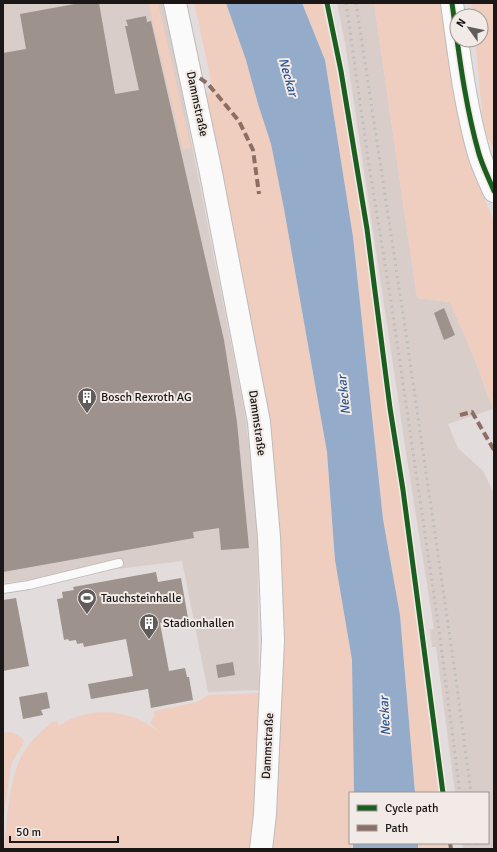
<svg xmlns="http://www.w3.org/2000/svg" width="497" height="852" font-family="Signika,sans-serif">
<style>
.built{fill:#d9cdca}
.green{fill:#efcebf}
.water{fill:#95abca}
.building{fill:#9e928d}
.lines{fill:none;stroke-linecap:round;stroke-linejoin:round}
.lane-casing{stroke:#bebbb9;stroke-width:10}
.secondary-casing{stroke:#bebbb9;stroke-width:24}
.primary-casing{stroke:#bebbb9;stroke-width:24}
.lane{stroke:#fbfafa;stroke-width:8}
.secondary{stroke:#fbfafa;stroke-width:22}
.primary{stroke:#fbfafa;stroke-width:22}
.rail{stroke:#bebebd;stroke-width:3;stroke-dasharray:2 4;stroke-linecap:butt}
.quiet{stroke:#8d6e63;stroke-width:4;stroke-dasharray:8 4;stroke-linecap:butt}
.cycleway-casing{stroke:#f2eae6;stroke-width:8}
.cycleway{stroke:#1b5e20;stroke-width:5}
.labels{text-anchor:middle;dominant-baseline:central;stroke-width:4;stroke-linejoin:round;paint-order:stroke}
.street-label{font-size:12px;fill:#1a1716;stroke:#f2eae6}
.poi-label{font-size:12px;fill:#1a1716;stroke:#f2eae6;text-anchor:start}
.water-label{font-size:13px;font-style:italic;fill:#2b5691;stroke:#f2eae6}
</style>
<rect width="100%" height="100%" fill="#e2dddc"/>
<g class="built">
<polygon points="3,3 164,3 245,415 257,511 259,690 208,692 182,561 3,583"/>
<polygon points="337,3 374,3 417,298 450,302 473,355 493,409 448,424 458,448 483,471 494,494 494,849 463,849 462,843 488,843 488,793 455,793 436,647 432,647 430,630 434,629 407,459 345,43"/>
</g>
<g class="green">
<polygon points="148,3 158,3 191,147 183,150"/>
<polygon points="194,3 226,3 246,60 258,104 271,144 284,209 327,452 335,560 352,660 354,793 350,793 350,843 353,843 353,849 270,849 278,789 283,649 268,408 205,94 213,92 209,71"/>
<path d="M302 3H322C348 116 363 232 379 347 400 496 420 644 438 793H415L400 615 383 519 353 237 325 60Z"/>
<polygon points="374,3 440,3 469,161 494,222 494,411 473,355 450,302 417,298"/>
<polygon points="471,3 494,3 494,150 484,131 475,40 481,40 481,16 472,16"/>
<path d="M260 693 263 703 252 849H4C8 818 8 776 25 750 33 738 43 730 53 721L57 722 59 726C90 705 132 709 160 733L150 723 154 717V711L197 702 208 695Z"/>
<path d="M10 732C15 733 22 736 24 742L11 765 3 821V733Z"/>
<polygon points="418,843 447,843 448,849 418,849"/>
</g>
<g class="water">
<polygon points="226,3 302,3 325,60 353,237 383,519 400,615 415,793 354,793 352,660 335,560 327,452 284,209 271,144 258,104 246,60"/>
<rect x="353" y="843" width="65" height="6"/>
</g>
<g class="building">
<polygon points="80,3 99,3 115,94 139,90 125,26 128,26 126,20 146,16 147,22 151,21 224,340 237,422 249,548 221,550 219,528 193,532 194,538 3,572 3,53 26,49 20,14"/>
<polygon points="444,308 455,335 444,340 434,313"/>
<polygon points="156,572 158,582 181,578 188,618 160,623 169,671 185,668 187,677 189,677 193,700 151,708 148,689 91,699 88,684 133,676 126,639 84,647 83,643 77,644 76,640 69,641 68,639 64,640 57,599 63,598 62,592 74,590 73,587"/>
<polygon points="16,598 29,666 3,671 3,600"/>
<polygon points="233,662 235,675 218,678 216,665"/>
<polygon points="47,692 50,708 41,710 43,715 23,719 19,697"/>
</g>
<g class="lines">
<defs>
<polyline id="lane" points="3,589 29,585 119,563"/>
<path id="secondary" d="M452 3C459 54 465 105 479 154 483 167 489 179 494 191"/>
<polyline id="primary" points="175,3 210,168 259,422 269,537 273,640 265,814 261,849"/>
</defs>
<use href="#lane" class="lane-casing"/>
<use href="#secondary" class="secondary-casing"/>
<use href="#primary" class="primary-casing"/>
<use href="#lane" class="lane"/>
<use href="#secondary" class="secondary"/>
<use href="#primary" class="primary"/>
<g class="rail">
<polyline points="346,3 368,159 392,308 439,630 460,793"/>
<polyline points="356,3 402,307 455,672 471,793"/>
<polyline points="467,843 468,849"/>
<polyline points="477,843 478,849"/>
</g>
<g class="quiet">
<polyline points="190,71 208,84 239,121 253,150 259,194"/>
<polyline points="460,415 472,412 494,450"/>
<polyline points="450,843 451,849"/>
</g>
<defs>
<g id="cycleway">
<polyline points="327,3 341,71 367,229 390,408 403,490 443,793"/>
<path d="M452 3C459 54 465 105 479 154 483 167 489 179 494 191"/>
</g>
</defs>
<use href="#cycleway" class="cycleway-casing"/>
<use href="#cycleway" class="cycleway"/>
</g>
<defs>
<symbol id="building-pin" viewBox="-11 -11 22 30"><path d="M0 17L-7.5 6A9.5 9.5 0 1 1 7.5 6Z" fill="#605c5b" stroke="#f2eae6"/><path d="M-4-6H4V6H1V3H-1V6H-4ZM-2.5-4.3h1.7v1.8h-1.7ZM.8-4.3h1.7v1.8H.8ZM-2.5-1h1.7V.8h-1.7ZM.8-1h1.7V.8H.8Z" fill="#fff"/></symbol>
<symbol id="stadium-pin" viewBox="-11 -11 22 30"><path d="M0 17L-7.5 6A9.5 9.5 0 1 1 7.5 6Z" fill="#605c5b" stroke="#f2eae6"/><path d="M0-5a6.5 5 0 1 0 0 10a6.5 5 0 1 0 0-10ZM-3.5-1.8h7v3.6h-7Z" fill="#fff"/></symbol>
</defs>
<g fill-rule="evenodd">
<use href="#building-pin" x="76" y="386" width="22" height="30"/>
<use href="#stadium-pin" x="76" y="587" width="22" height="30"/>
<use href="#building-pin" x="138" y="612" width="22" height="30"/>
</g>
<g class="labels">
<g class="street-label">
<text transform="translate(197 104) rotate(78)">Dammstraße</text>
<text transform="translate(257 423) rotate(82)">Dammstraße</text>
<text transform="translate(268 746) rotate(-87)">Dammstraße</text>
</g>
<g class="poi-label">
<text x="101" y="397">Bosch Rexroth AG</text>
<text x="101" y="598">Tauchsteinhalle</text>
<text x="163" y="623">Stadionhallen</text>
</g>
<g class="water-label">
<text transform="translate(288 77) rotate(74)">Neckar</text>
<text transform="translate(344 395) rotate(-96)">Neckar</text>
<text transform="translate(385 716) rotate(-93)">Neckar</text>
</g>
</g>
<rect width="497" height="852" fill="none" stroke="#1a1716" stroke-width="8"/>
<rect x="349" y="792" width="140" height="52" fill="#f2eae6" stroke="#9c9693"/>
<rect x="357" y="805" width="20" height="6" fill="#1b5e20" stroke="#9c9693"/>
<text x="385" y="812" font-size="12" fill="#1a1716">Cycle path</text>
<rect x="357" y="825" width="20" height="6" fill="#8d6e63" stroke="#9c9693"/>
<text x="385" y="832" font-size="12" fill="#1a1716">Path</text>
<g transform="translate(469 28) rotate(303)"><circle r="19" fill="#f2eae6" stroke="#9c9693"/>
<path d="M0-3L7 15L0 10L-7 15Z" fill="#605c5b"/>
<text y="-6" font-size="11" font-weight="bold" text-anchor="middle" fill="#1a1716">N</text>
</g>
<path d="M10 836v6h108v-6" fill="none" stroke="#1a1716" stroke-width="2"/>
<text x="16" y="836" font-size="12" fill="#1a1716" stroke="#f2eae6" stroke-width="3" paint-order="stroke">50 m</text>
</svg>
